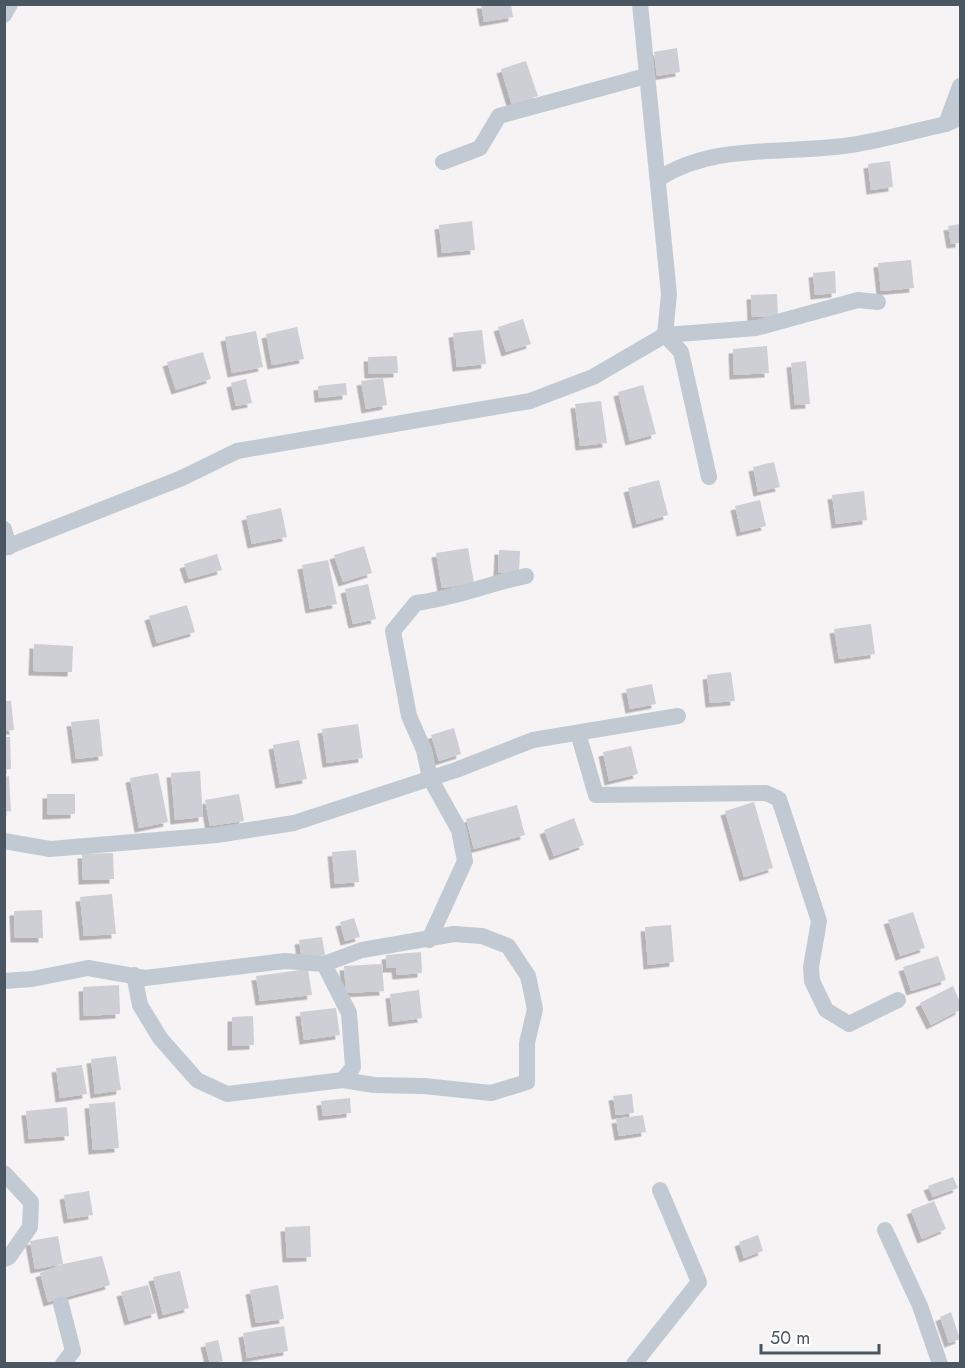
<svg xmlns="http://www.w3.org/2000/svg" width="965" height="1368" font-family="Jost,sans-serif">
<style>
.building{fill:#cdcfd5;filter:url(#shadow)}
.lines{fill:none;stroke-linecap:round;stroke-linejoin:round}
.minor{stroke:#c1cad2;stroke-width:16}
</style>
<defs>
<filter id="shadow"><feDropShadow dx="-4.5" dy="4.5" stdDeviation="0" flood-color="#0004"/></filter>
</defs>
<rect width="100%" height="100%" fill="#f5f3f3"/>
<g class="building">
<polygon points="481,4 511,4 513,17 484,22"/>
<polygon points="677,48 680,72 657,76 654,52"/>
<polygon points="526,61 538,96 512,105 501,69"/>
<polygon points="890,161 893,187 871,190 868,164"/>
<polygon points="472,221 475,250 442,253 439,225"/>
<polygon points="960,224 960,243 951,244 948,226"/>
<polygon points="911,260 914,288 881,291 878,263"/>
<polygon points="835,271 836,293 815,295 813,273"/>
<polygon points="777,294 778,316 752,317 751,295"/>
<polygon points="523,319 531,344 506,352 498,327"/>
<polygon points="297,327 304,359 272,365 266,334"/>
<polygon points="482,330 486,364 457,367 453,333"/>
<polygon points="256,331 263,367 232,373 225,337"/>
<polygon points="767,346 769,373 734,375 733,349"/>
<polygon points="203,352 211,379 176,390 167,362"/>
<polygon points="397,356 398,373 369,374 368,357"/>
<polygon points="806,361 810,404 795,405 791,363"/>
<polygon points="383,378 387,405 366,409 361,381"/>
<polygon points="246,379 252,403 236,406 231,383"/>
<polygon points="346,383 347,395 319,398 318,386"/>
<polygon points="643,385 656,434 630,441 618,392"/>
<polygon points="601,401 607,443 580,446 575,404"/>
<polygon points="774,462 780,487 758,492 753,467"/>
<polygon points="659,480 668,515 637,524 628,488"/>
<polygon points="864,491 867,520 836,524 832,495"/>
<polygon points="760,500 766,526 741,532 735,506"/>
<polygon points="281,508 287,537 252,544 246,516"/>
<polygon points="364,546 372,573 343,582 334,555"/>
<polygon points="468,548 474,583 442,588 436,553"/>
<polygon points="499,550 520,551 519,574 498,572"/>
<polygon points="217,554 222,570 189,579 184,564"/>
<polygon points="328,560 337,604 310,609 302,565"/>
<polygon points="368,584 376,619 353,624 345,589"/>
<polygon points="187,605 195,632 157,643 149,616"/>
<polygon points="871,624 875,654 839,659 834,629"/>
<polygon points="34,644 73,646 72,672 33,671"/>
<polygon points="731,672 735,701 710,703 707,675"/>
<polygon points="652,684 656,704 630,709 626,689"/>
<polygon points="4,701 11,701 14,730 4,731"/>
<polygon points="99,719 103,756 76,759 71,722"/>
<polygon points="358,724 363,758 327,763 322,729"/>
<polygon points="454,728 461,754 439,761 431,735"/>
<polygon points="4,737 10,737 11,769 4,770"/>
<polygon points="299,740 307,779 280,784 273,745"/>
<polygon points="631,746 638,774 609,781 603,752"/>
<polygon points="200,771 203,817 175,820 171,773"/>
<polygon points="158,773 168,822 139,828 130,778"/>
<polygon points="9,776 11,811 4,812 4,777"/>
<polygon points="47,794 75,794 75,814 47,815"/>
<polygon points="239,794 244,821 210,826 205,800"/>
<polygon points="754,802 773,868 744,877 725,811"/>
<polygon points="517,805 525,835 474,849 466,819"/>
<polygon points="574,818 584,845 554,856 544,830"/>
<polygon points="356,850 359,882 335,884 332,852"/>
<polygon points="113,853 114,879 83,880 82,854"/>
<polygon points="112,894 116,934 84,936 80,897"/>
<polygon points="42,910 43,938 15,938 14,911"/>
<polygon points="913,912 925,948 900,956 888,920"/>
<polygon points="354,918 360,937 345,941 340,922"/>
<polygon points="671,925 674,962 648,965 645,927"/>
<polygon points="322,937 325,955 302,959 299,940"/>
<polygon points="421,952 422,973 397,975 396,968 387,968 386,955"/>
<polygon points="938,956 946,980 911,991 903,967"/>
<polygon points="382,964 384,991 346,993 344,966"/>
<polygon points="308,969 312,995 260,1001 256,976"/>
<polygon points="119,985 120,1014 84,1016 83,987"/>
<polygon points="953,986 960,1002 960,1010 931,1025 920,1003"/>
<polygon points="419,990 422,1018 393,1022 390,994"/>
<polygon points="336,1008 340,1035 304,1040 300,1012"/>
<polygon points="253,1016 254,1045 232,1046 232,1017"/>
<polygon points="116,1056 121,1090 95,1094 91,1059"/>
<polygon points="82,1065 87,1094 60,1098 56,1068"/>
<polygon points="632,1094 634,1113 616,1115 613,1096"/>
<polygon points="350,1098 351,1113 323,1116 321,1101"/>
<polygon points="115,1102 119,1148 93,1150 89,1104"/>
<polygon points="67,1107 69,1136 29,1139 26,1111"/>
<polygon points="643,1115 646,1132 619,1136 616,1119"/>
<polygon points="953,1177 958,1188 933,1197 928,1186"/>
<polygon points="89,1191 93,1215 68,1219 64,1195"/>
<polygon points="934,1201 946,1229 922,1239 911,1210"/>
<polygon points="310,1226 311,1257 287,1258 285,1227"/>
<polygon points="758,1235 763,1251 744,1258 739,1242"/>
<polygon points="58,1236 63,1264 35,1269 30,1241"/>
<polygon points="102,1256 110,1285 48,1302 40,1273 63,1264"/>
<polygon points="180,1271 189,1308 163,1315 153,1277"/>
<polygon points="148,1285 156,1313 129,1321 121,1292"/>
<polygon points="278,1285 284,1319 256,1323 250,1290"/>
<polygon points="951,1312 960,1339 949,1343 940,1317"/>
<polygon points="284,1326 288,1351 247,1358 243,1333"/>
<polygon points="218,1340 223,1361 210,1364 205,1343"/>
</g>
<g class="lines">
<g class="minor">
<polyline points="640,4 669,294 665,335 681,352 709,477"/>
<polyline points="4,15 10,4"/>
<polyline points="946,124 960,86"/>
<polyline points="443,162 480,148 499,116 646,76"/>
<path d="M658 179C715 142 787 155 851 145 883 140 914 131 946 124L960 118"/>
<polyline points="4,529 9,547"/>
<polyline points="4,548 182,478 237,451 530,401 593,377 665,335 756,328 858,300 878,302"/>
<polyline points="578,733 596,795 766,793 779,799 819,921 811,967 812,981 826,1010 849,1024 898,1000"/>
<polyline points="4,841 50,849 217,835 294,823 456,770 533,740 678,716"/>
<path d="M429 940 465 861 459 830 430 778 424 750 409 716 393 631 416 603C455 598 488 584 526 576"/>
<polyline points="324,964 362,950 454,934 482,936 508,946 528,976 535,1009 527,1043 527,1082 491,1093 424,1086 374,1085 343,1080"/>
<polyline points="4,981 32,979 88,968 145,978 285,961 324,964 349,1013 353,1067 343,1080 227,1094 197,1080 160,1038 140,1005 134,975"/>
<polyline points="4,1173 31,1202 30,1227 9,1257 4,1259"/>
<polyline points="885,1230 920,1306 940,1364"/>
<polyline points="61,1304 73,1351 63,1364"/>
<polyline points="634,1364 699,1282 660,1190"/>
</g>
</g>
<rect width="965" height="1368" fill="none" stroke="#4a5661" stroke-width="12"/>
<path d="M761 1344v9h118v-9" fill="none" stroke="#4a5661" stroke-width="3"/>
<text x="770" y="1344" font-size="18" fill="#4a5661" stroke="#ffffff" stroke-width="4.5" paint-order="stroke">50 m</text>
</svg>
